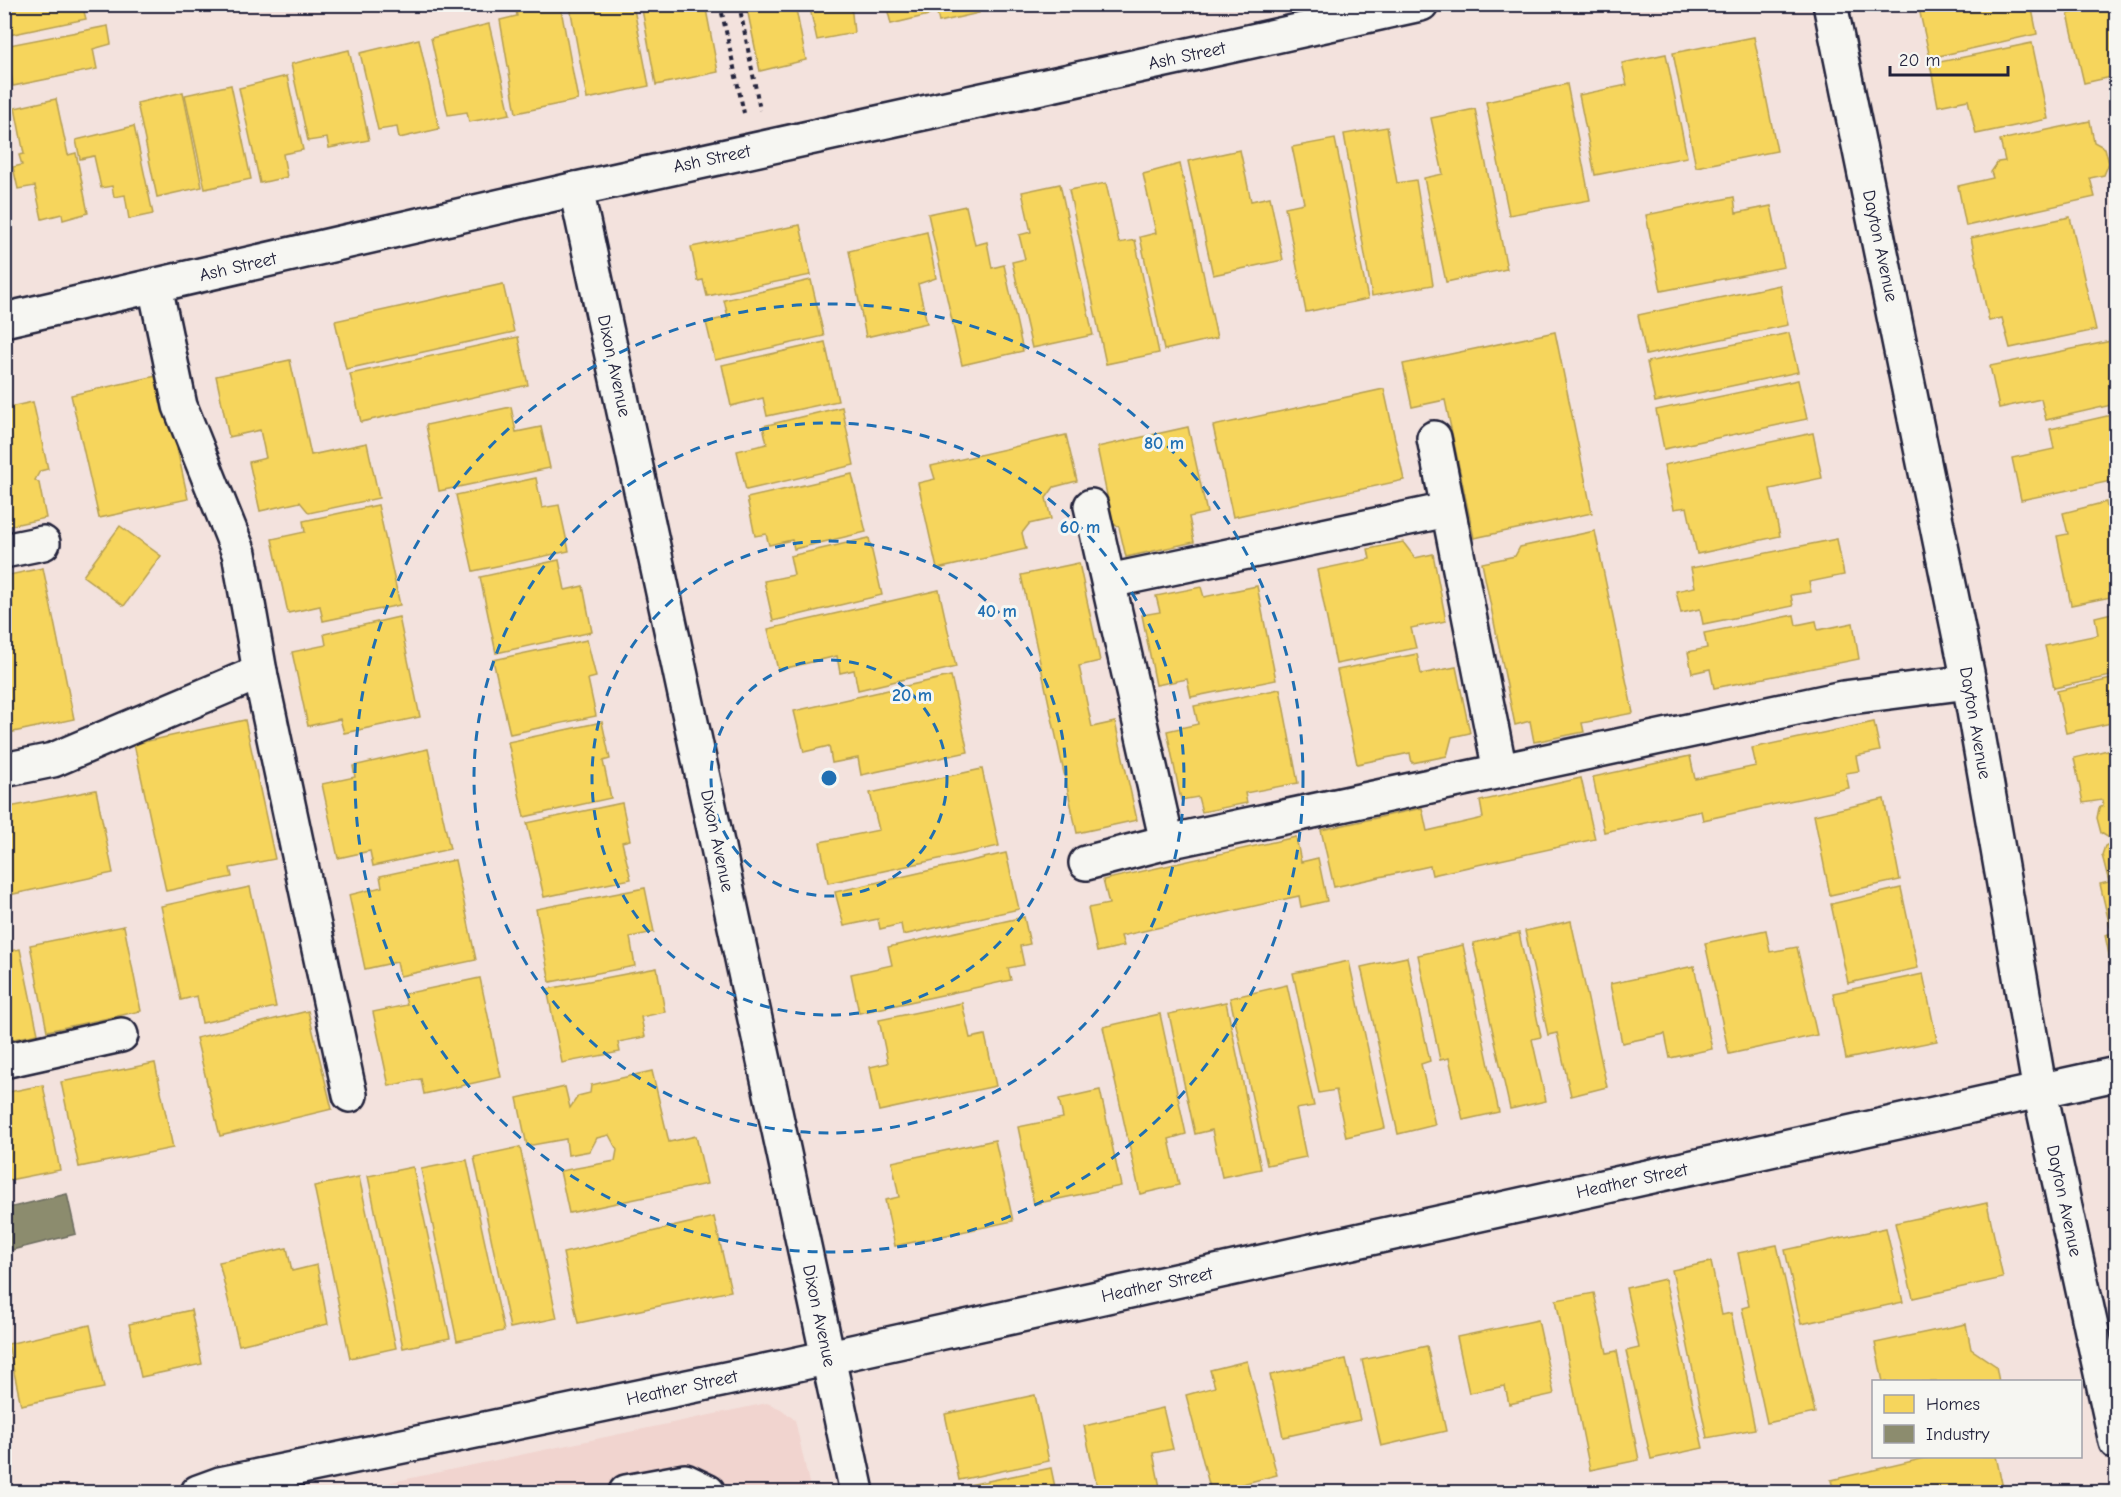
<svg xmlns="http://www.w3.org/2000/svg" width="2121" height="1497" font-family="'Comic Neue',sans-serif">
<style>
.built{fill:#f1d4cf}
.homes{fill:#f6d55c;stroke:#b69f52;stroke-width:1.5}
.industry{fill:#8c8c6e;stroke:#6c6c5f;stroke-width:1.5}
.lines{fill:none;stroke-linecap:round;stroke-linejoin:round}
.minor-casing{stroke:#22223b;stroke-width:38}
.path{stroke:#22223b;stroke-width:4;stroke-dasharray:4.5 4.5;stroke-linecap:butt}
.minor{stroke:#f6f6f2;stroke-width:33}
.ring{fill:none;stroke:#1f6fb2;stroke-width:3;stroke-dasharray:10 8}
.labels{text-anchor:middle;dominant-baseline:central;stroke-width:6;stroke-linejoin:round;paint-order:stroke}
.street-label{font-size:18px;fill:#22223b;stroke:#f6f6f2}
.centre{fill:#1f6fb2;stroke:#f6f6f2;stroke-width:3}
.ring-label{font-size:18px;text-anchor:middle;font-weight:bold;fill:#1f6fb2;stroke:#f6f6f2;stroke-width:6;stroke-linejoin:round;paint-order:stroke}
</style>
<rect width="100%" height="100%" fill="#f3e2dd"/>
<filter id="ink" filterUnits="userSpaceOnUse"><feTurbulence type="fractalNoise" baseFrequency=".0167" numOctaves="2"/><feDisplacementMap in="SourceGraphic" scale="12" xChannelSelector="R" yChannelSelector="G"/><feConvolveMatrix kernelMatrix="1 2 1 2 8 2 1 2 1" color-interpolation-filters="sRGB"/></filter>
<g filter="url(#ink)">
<polygon class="built" points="767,1403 781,1409 795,1420 811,1492 345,1492"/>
<g class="homes">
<polygon points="4,4 82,4 86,19 4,36"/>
<polygon points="515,4 560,4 578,100 516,113 500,20 517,16"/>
<polygon points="581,4 633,4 649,86 587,99 570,7"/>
<polygon points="641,4 705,4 718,72 656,85"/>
<polygon points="746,4 795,4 806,60 760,71"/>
<polygon points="809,4 851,4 854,33 817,40"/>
<polygon points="886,4 926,4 929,15 891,24"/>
<polygon points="935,4 977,4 979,13 939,22"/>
<polygon points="1918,4 2031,4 2037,34 1930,58"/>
<polygon points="2088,4 2116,4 2116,76 2084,83 2068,14 2089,8"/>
<polygon points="489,24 510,114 469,122 467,112 448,115 431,38"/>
<polygon points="108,26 111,44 93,49 97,69 13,86 10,68 4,69 4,46"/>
<polygon points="1754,37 1777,151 1696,167 1673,53"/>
<polygon points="419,39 439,129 399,138 397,127 378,130 360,53"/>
<polygon points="2032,43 2048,119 1976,134 1968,100 1938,106 1930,64"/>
<polygon points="349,50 369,140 329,148 327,138 308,141 291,64"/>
<polygon points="1666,54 1687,157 1595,175 1579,95 1627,85 1622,63"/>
<polygon points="287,76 303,150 283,154 287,177 260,183 239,88"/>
<polygon points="1567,84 1590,200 1509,215 1486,102"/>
<polygon points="231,85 251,179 205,189 185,95"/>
<polygon points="183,92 202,187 157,197 137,103"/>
<polygon points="56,99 68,155 76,153 88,213 63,220 62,214 42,219 35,186 18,189 13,167 22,165 19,155 24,154 15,108"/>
<polygon points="1475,109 1507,269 1446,282 1424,178 1443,174 1431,118"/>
<polygon points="2090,121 2094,142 2105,148 2109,163 2104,175 2090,178 2095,197 1966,226 1958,186 1993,178 1991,172 1998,162 2005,161 2000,140"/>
<polygon points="134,126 153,214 129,219 125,195 114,197 112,186 101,188 94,156 80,159 76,140"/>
<polygon points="1387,127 1397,183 1416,180 1433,285 1372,296 1344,134"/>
<polygon points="1335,139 1368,299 1306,312 1285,207 1304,203 1292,147"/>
<polygon points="1240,150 1251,201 1270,197 1283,260 1213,275 1188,161"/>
<polygon points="1180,164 1217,338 1164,350 1140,237 1156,233 1143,174"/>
<polygon points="1106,183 1119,243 1135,240 1159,353 1106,364 1069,190"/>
<polygon points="1060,184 1093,335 1032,348 1012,262 1025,259 1019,235 1031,232 1022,192"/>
<polygon points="1734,197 1736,213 1771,206 1784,267 1661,291 1646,215"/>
<polygon points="966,206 975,245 987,242 992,268 1004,265 1023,351 962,365 928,214"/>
<polygon points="2070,217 2096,330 2010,348 2002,318 1989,321 1971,238"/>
<polygon points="800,225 811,275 707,296 703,280 698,281 691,247"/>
<polygon points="927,232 936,278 918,284 927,323 866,337 849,251"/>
<polygon points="811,280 824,336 715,360 706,322 728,317 724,300"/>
<polygon points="503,284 514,332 346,369 335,321"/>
<polygon points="1780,285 1788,325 1646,355 1638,315"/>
<polygon points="1555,332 1592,513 1474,538 1445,400 1412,407 1403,364"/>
<polygon points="1789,333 1798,372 1655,402 1647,362"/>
<polygon points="518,337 528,385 361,422 350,374"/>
<polygon points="2116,340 2116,404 2046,420 2041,399 1999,408 1990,366"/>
<polygon points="825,342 838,401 767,416 763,398 731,406 722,365"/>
<polygon points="290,360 311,455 367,443 379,498 309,513 300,502 260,511 249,462 266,458 260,430 229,437 216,376"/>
<polygon points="161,375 188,499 99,518 71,395"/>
<polygon points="1798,380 1807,419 1664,449 1656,410"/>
<polygon points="1384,389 1404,480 1233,517 1213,426"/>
<polygon points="33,402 48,469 40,471 35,480 39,483 46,518 4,527 4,408"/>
<polygon points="511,407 516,432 541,427 550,468 439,491 426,425"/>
<polygon points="842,407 854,465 746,490 737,451 767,444 763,426"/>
<polygon points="2116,414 2116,480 2021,500 2012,458 2054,449 2050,429"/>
<polygon points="1188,427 1207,513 1189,517 1194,542 1126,557 1119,527 1113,524 1097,447"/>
<polygon points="1813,433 1822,478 1770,489 1780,536 1697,554 1687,507 1674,509 1664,465"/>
<polygon points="1066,435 1077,481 1054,487 1046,498 1051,519 1029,524 1022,533 1026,549 937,569 918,483 935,479 931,466"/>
<polygon points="852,474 866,532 794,549 792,540 769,545 766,534 755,536 747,498"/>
<polygon points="536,478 542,508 559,505 569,551 473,571 456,495"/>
<polygon points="2106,502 2116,551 2116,596 2071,605 2057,536 2068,534 2063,513"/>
<polygon points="378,505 400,605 323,621 320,606 288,613 272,539 305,532 303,521"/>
<polygon points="120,526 161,556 124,606 83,576"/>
<polygon points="1595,531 1633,713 1582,723 1584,732 1534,742 1530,721 1515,725 1482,563 1515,556 1520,547"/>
<polygon points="869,538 882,595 773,621 764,581 794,575 790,556"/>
<polygon points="1837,539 1844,575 1809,582 1811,592 1791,595 1793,606 1703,624 1700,609 1681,613 1676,591 1695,587 1691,568"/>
<polygon points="1403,542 1415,558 1433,554 1446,621 1411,628 1416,648 1336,664 1317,570 1370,559 1368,549"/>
<polygon points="559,560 565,590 583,586 592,632 496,653 480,577"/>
<polygon points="1079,563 1100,661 1079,666 1092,727 1115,722 1137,820 1077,833 1021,575"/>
<polygon points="43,568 74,719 4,734 4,576"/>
<polygon points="1257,586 1276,680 1191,697 1187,679 1156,685 1142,615 1160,612 1156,596 1201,587 1204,597"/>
<polygon points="939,590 956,667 858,690 854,670 840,673 837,656 778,670 768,629"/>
<polygon points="2116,612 2116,675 2054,688 2045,646 2098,635 2095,617"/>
<polygon points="1794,615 1796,625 1816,621 1818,630 1853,623 1859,659 1714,688 1710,669 1692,673 1688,652 1707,648 1704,633"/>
<polygon points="399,617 420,717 344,733 340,719 308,726 292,652 326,645 324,634"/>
<polygon points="587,640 596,677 588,679 596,716 510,734 493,660"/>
<polygon points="1417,654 1421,674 1456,667 1470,733 1452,737 1447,756 1412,763 1410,753 1357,764 1337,670"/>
<polygon points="951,676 968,752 861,775 858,758 832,763 829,746 804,752 794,711"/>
<polygon points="2116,678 2116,722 2066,733 2057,691"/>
<polygon points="1280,689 1298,783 1245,793 1247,803 1202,812 1198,797 1181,800 1167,731 1198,724 1194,706"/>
<polygon points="245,720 275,859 230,868 232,877 166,891 134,744"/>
<polygon points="602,722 610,759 603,761 611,798 524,817 508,742"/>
<polygon points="1874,722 1880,751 1856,756 1859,771 1846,773 1849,788 1703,820 1701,811 1604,832 1593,777 1690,756 1695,779 1756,766 1752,748"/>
<polygon points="2116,748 2116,836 2109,838 2101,833 2097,818 2099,808 2103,806 2102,800 2083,803 2074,758"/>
<polygon points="428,749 450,849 373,866 370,851 338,858 322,784 355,777 353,766"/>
<polygon points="982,769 999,846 828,883 820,842 879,830 870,793"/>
<polygon points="1581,778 1595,839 1432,875 1430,866 1334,887 1321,830 1422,808 1427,831 1483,818 1480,801"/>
<polygon points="96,790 113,873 4,896 4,808"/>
<polygon points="1884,799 1900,880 1830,895 1814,815"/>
<polygon points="622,803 630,840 622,842 631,879 544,897 527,823"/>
<polygon points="1296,837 1301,862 1318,858 1327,901 1301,907 1299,896 1121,936 1124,946 1097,952 1088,908 1109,904 1103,880"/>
<polygon points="2116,840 2116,926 2110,927 2100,884 2109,882 2102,855 2105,846"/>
<polygon points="1006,853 1019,909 903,935 901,924 880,929 878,919 844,926 835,892"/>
<polygon points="455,860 476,960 400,976 397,962 365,969 349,895 382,887 380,876"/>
<polygon points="250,887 276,1007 202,1023 197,996 181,1000 161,906"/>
<polygon points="645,888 654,932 630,937 635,966 550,982 536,909"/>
<polygon points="1901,888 1918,968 1848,983 1831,904"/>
<polygon points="1024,917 1030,944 1020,946 1024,965 1008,968 1011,980 859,1013 851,974 892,965 888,947"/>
<polygon points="1571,921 1607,1087 1571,1096 1557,1033 1548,1035 1525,931"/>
<polygon points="124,926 141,1011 47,1031 30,945"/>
<polygon points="1766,930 1770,952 1797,947 1817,1035 1729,1054 1705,943"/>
<polygon points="2116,932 2116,980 2114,980 2105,935"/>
<polygon points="1519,933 1541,1037 1532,1039 1546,1101 1510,1109 1473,943"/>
<polygon points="1463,945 1499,1112 1463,1120 1449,1058 1440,1060 1418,955"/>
<polygon points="20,949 38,1034 4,1041 4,952"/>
<polygon points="1407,957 1430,1061 1421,1064 1435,1125 1398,1134 1361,967"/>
<polygon points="1349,961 1385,1128 1346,1137 1336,1090 1319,1093 1293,973"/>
<polygon points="1694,966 1712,1049 1670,1058 1665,1034 1622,1043 1610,984"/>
<polygon points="657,968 665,1012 641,1017 645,1037 618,1042 620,1052 562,1063 547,989"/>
<polygon points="1923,974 1937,1041 1846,1059 1833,993"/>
<polygon points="480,978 501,1077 424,1094 421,1079 389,1086 373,1012 407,1005 404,994"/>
<polygon points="1287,985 1314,1106 1296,1109 1306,1157 1267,1165 1230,998"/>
<polygon points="1226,1002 1261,1169 1222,1177 1212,1130 1195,1134 1169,1014"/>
<polygon points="962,1003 970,1038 985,1035 996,1086 879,1111 870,1067 888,1063 879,1020"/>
<polygon points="308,1011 332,1109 220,1136 196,1038"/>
<polygon points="1160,1014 1186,1134 1169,1139 1179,1185 1140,1194 1103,1027"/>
<polygon points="155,1063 173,1148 79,1167 61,1082"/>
<polygon points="652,1071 669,1142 696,1136 707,1184 569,1213 560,1171 615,1161 617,1150 609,1135 597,1138 590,1151 568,1155 566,1139 527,1146 517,1098 565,1087 570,1108 578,1096 590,1093 591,1085"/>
<polygon points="43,1085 60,1170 4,1181 4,1093"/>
<polygon points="1100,1090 1121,1186 1034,1204 1018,1127 1063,1118 1059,1099"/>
<polygon points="995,1140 1013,1221 895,1246 885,1200 899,1197 892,1162"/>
<polygon points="520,1147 557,1318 510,1328 474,1157"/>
<polygon points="467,1160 504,1331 457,1341 421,1169"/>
<polygon points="413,1167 450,1338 403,1348 368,1176"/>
<polygon points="359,1177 396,1348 350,1358 314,1186"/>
<polygon points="1987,1203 2003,1278 1913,1298 1895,1223"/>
<polygon points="714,1217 731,1291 578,1323 563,1253"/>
<polygon points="1886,1228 1903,1302 1801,1324 1785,1250"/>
<polygon points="1777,1245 1815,1413 1767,1423 1742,1308 1749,1306 1738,1253"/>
<polygon points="287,1248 292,1271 317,1265 328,1324 239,1345 219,1262"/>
<polygon points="1711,1262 1722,1315 1731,1313 1755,1429 1707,1438 1672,1270"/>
<polygon points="1665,1279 1703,1448 1651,1459 1626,1351 1639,1348 1626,1288"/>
<polygon points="1594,1293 1607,1353 1617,1351 1639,1460 1590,1470 1556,1300"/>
<polygon points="191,1310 202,1364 141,1377 129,1324"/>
<polygon points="1538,1320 1554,1394 1509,1404 1505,1386 1469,1393 1457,1337"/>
<polygon points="1966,1324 1971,1349 1996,1366 1999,1382 1883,1382 1875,1343"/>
<polygon points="90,1325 104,1388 21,1405 8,1344"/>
<polygon points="1427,1346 1446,1431 1381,1446 1362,1360"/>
<polygon points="1346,1359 1360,1420 1283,1437 1270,1375"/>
<polygon points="1247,1361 1277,1475 1211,1492 1186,1395 1215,1387 1210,1370"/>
<polygon points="1035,1395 1049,1461 959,1480 945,1414"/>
<polygon points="1163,1408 1173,1449 1153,1453 1161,1492 1098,1492 1084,1426"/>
<polygon points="1934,1456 1996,1456 2003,1488 1983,1492 1834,1492 1831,1480"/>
<polygon points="1051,1468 1056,1492 960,1492 959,1487"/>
</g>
<polygon class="industry" points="67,1194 76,1234 4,1252 4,1209"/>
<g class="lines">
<defs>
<g id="minor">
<polyline points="1830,4 1969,682 2040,1092 2116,1442"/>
<polyline points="576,189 857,1492"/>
<polyline points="155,286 180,406 239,553 260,672 350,1095"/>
<polyline points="4,320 576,189 1421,4"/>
<polyline points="1434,438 1500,771"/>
<polyline points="1091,506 1167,842"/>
<polyline points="4,551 43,543"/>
<polyline points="1109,581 1447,510"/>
<polyline points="4,770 53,760 260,672"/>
<polyline points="1086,863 1167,842 1843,698 1969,682"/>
<polyline points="4,1061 121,1035"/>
<polyline points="198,1492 220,1484 784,1367 2116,1074"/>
<polyline points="626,1492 685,1481 708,1492"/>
</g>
</defs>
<use href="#minor" class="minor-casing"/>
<g class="path">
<polyline points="720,4 744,113"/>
<polyline points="739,4 760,110"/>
</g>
<use href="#minor" class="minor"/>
</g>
</g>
<g class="ring">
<circle cx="829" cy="778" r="118"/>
<circle cx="829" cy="778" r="237"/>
<circle cx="829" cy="778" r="355"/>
<circle cx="829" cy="778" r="474"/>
</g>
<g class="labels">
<g class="street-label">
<text transform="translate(1187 56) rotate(-12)">Ash Street</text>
<text transform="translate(712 159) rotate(-12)">Ash Street</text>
<text transform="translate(1880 246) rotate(78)">Dayton Avenue</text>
<text transform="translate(238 267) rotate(-13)">Ash Street</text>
<text transform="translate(614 366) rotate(78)">Dixon Avenue</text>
<text transform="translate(1975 723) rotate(80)">Dayton Avenue</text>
<text transform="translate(717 841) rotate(78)">Dixon Avenue</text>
<text transform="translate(1632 1181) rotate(-12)">Heather Street</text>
<text transform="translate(2064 1201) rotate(78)">Dayton Avenue</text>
<text transform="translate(1157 1285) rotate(-12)">Heather Street</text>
<text transform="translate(819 1316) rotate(78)">Dixon Avenue</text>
<text transform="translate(682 1388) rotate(-12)">Heather Street</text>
</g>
</g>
<circle cx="829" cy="778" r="9" class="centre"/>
<g class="ring-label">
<text x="1164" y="449">80 m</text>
<text x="1080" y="533">60 m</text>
<text x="997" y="617">40 m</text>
<text x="912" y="701">20 m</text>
</g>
<rect width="2121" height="1497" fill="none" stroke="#f6f6f2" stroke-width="24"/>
<rect x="12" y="12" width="2097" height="1473" fill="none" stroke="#22223b" stroke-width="2" filter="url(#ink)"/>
<rect x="1872" y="1380" width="210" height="78" fill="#f6f6f2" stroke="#a1a1a9" stroke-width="1.5"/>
<rect x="1884" y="1395" width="30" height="18" fill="#f6d55c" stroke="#a1a1a9" stroke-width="1.5"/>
<text x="1926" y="1410" font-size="18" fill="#22223b">Homes</text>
<rect x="1884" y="1425" width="30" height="18" fill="#8c8c6e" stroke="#a1a1a9" stroke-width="1.5"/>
<text x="1926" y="1440" font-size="18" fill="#22223b">Industry</text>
<path d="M1890 66v9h118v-9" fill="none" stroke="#22223b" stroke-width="3"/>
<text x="1899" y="66" font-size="18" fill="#22223b" stroke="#f6f6f2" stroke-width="4.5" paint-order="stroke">20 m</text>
</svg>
